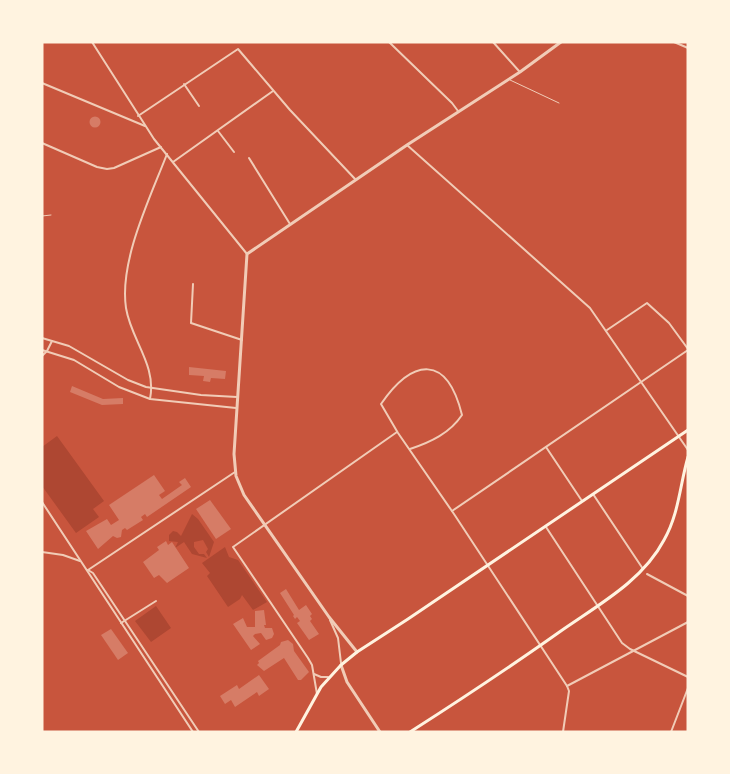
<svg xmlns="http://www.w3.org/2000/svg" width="730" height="774" font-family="Signika,sans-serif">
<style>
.green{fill:#ae4732}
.building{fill:#d67c66}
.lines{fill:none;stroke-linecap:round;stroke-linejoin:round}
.service{stroke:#f1ccb7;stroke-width:1}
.minor{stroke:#f1ccb7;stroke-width:2}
.tertiary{stroke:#f1ccb7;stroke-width:3}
.secondary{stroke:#fff3e0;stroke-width:3}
</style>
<rect width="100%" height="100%" fill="#c8553d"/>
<g class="green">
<polygon points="57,436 104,501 93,509 99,517 76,533 42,486 42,447"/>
<polygon points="192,514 198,519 214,542 209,557 206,552 208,549 203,540 194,542 194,547 199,554 204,554 207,558 192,554 184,542 175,548 178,542 169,541 169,535 173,531 177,532 181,536"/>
<polygon points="225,547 229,557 238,560 267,602 253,610 242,595 240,599 228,607 207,576 210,573 202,563"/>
<polygon points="156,606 171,628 151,642 135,621"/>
</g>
<g class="building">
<circle cx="95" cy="122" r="5.5"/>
<polygon points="189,367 226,371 225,379 211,378 210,382 203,381 204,376 189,375"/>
<polygon points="72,386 103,399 123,398 123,404 102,405 70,392"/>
<polygon points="154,475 165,491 159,495 162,499 182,485 179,482 185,478 191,487 147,517 145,514 141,517 143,520 127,530 125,528 122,530 121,537 117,538 113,536 98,549 86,531 107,519 111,525 119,520 109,505"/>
<polygon points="210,500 231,529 216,539 196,509"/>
<polygon points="166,541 168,545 172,542 189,568 167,583 159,575 154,578 143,562 159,550 157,547"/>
<polygon points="286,589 299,610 306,605 312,614 310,616 312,619 310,621 319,634 309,640 297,623 300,621 297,617 295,619 293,616 294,615 280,593"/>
<polygon points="264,610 266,625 264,625 265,628 272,628 274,634 272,638 266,640 261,633 255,634 253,636 260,644 251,650 233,624 243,618 247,627 255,627 255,611"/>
<polygon points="111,629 128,653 118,660 101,635"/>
<polygon points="288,640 293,644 294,651 309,672 301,680 298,680 284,658 264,671 257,665 259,663 258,661 280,645 281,642"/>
<polygon points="259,675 269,689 259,696 257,692 235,707 231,700 225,704 220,696 237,685 239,689"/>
</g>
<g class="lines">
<g class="service">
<polyline points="510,80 559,103"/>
<polyline points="42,216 51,215"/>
</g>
<g class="minor">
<polyline points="92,42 154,139 247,254"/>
<polyline points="389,42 452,103 458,111"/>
<polyline points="493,42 519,71"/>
<polyline points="674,42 688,48"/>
<polyline points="42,83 145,126"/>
<polyline points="184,84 199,106"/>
<polyline points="138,116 238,49 290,110 356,180"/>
<polyline points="218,131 234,152"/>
<polyline points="42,143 97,167 107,169 114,168 161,147"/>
<polyline points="407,145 590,308 688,450"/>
<polyline points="249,158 290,224"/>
<polyline points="173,162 273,91"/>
<polyline points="193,284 191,323 242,340"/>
<polyline points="607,330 647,303 669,323 688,349"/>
<polyline points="42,338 69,346 128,380 146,387 201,395 237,397"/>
<polyline points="42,350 74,360 119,387 150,399 236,408"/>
<polyline points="42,356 47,351 52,341"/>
<path d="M150 399C157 365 131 340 126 308 119 261 150 198 167 154"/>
<polyline points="546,447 582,501"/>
<path d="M410 449C431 442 450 433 462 415 447 354 413 358 381 404L398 433 454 514 567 686 569 691 563 732"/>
<polyline points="593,494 643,569"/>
<polyline points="42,502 193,732"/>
<polyline points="452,511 688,350"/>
<polyline points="546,527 622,643 630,649 688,677"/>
<polyline points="42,552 63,555 80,561"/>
<polyline points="88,570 93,573 199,732"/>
<polyline points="88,570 235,472"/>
<polyline points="647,574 688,596"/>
<polyline points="330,620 338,638 341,663"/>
<polyline points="121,623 156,601"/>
<polyline points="314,674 321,677 328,677"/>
<polyline points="567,686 688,622"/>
<polyline points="317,694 312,665 308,658 233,547 397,432"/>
<polyline points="671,732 688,688"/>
</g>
<g class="tertiary">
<polyline points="357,652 329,617 244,495 236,476 234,454 247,254 407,145 520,72 561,42"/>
<polyline points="341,665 347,682 380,732"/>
</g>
<g class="secondary">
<polyline points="296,732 321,687 341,665 357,652 408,619 688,430"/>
<path d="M410 732C460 700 510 667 558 633 596 606 642 582 664 540 679 514 680 484 688 457"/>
</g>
</g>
<rect width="730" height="774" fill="none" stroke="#fff3e0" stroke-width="87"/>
</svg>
